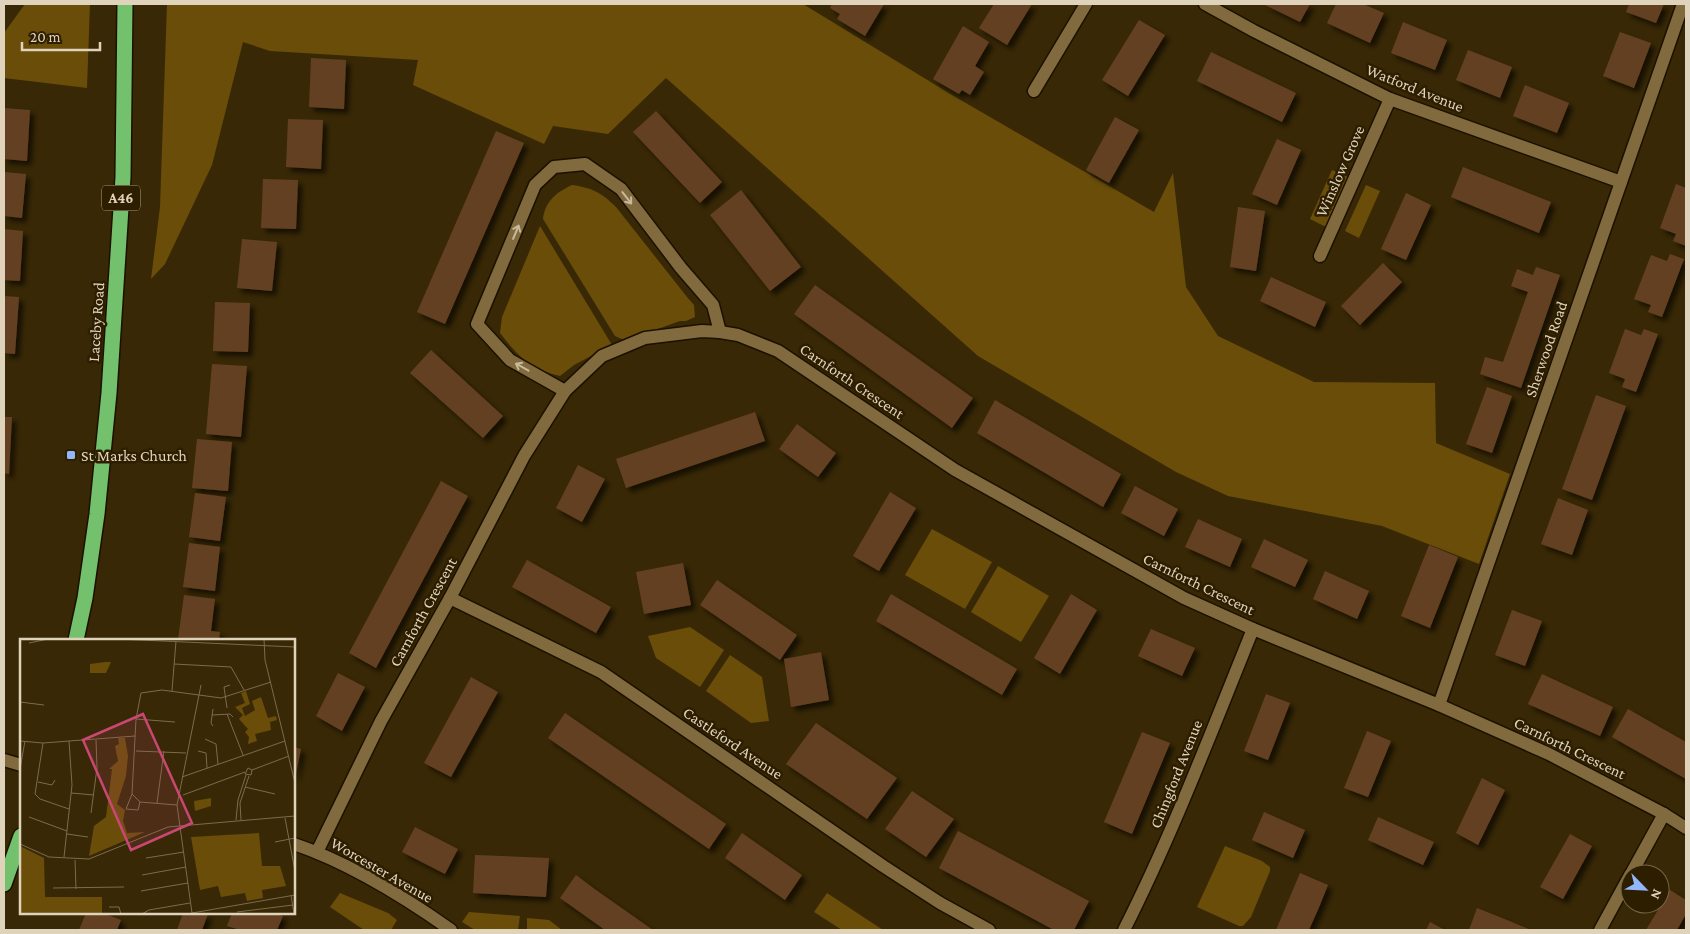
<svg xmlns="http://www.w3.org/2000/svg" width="1690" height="934" font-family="'Crimson Pro',serif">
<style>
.green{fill:#6a4d09}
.building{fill:#644120;filter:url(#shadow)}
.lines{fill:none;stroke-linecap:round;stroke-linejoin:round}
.minor-casing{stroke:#1c1100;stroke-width:15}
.highway-casing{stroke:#1c1100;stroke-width:18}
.minor{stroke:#816a3d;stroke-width:12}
.highway{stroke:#73c06d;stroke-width:15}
.oneway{stroke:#c8b99c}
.poi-dot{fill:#92b7fd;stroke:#2e1e00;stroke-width:2}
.labels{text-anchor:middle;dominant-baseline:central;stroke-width:5;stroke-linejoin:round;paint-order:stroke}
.shield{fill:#2e1e00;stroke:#ab9d84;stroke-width:1}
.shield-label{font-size:15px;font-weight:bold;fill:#e0d3bc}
.street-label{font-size:16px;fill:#e0d3bc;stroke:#2e1e00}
.poi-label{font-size:16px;fill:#e0d3bc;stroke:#2e1e00;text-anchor:start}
.inset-road{fill:none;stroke:#7b6c4e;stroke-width:1}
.view{fill:#ca4773;fill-opacity:0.15;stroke:#ca4773;stroke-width:2.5}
.inset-edge{fill:none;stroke:#e0d3bc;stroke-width:2.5}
</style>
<defs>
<filter id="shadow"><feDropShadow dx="4.5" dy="4.5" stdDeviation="2.5" flood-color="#0009"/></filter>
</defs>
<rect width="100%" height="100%" fill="#382805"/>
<g class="green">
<polygon points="25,4 90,4 87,88 4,78 4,33"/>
<polygon points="167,4 803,4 952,95 1154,212 1173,173 1186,287 1218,336 1314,382 1435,383 1436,443 1510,474 1479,564 1382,526 1228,496 1176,472 978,356 666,78 608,134 553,126 544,144 413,85 418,60 270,51 243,42 212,165 165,264 151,279 160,207"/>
<polygon points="1332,170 1348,177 1326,227 1310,219"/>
<path d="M572 185C593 188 602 193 616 207L687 297 694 305 695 317 686 321H680L633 338 624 340 615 336 543 219C545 201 557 192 572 185Z"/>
<polygon points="1366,185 1380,191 1359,238 1345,231"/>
<path d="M540 226 612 345 574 365 560 376C529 368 519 357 500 333L502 317Z"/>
<polygon points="932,529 992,562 965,609 905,575"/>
<polygon points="998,566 1049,596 1021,642 971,612"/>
<polygon points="690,627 724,650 700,687 656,658 648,636"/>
<polygon points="730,655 762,677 769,721 751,723 706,691"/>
<polygon points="1225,846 1262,861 1270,867 1270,871 1251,917 1243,926 1239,926 1197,907"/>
<polygon points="340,893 388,913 397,920 391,930 364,930 330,907"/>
<polygon points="827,893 883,930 842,930 814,912"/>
<polygon points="469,912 520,916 518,930 475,930 462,922"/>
<polygon points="527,918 549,920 562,930 527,930"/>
</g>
<g class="building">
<polygon points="832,4 884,4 865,36 837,19 840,14 830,8"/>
<polygon points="994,4 1032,4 1007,45 979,28"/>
<polygon points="1263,4 1310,4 1300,22"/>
<polygon points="1336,4 1363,4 1384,13 1370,43 1327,23"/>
<polygon points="1629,4 1664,4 1656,23 1626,12"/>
<polygon points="1139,20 1165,35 1128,96 1102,80"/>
<polygon points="1403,22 1447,40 1435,70 1391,53"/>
<polygon points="963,26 989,42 975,66 984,72 970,95 962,90 959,94 933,79"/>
<polygon points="1620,32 1651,43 1634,88 1603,76"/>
<polygon points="1468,50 1512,67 1500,98 1456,80"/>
<polygon points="1211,52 1296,93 1282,122 1197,81"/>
<polygon points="311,58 346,60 344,109 309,107"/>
<polygon points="1525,85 1569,103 1557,133 1513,116"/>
<polygon points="4,108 30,110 27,161 4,159"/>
<polygon points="656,111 722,182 700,203 633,132"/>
<polygon points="1115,117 1139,130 1109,183 1086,170"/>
<polygon points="288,119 323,120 321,169 286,167"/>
<polygon points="496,131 524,143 445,324 417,312"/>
<polygon points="1277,139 1301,150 1277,205 1252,194"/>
<polygon points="1463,167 1551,202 1539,233 1451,197"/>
<polygon points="4,172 26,174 22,218 4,216"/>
<polygon points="263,179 298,180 296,229 261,228"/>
<polygon points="1676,184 1686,188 1686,246 1673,241 1676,234 1660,228"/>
<polygon points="741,190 801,267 770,291 710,215"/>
<polygon points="1406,193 1431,205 1406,260 1381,249"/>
<polygon points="1238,207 1265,211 1256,271 1230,267"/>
<polygon points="4,229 23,231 20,281 4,280"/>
<polygon points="242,239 277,242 272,291 237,288"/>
<polygon points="1670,254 1684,259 1662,317 1648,312 1651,305 1634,299 1651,255 1667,261"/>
<polygon points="1383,263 1402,282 1360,325 1341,306"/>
<polygon points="1536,267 1560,275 1521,388 1480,374 1485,357 1503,362 1528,292 1511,286 1517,269 1533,275"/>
<polygon points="1271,277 1326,302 1315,327 1260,301"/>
<polygon points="815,285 973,398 952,428 794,314"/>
<polygon points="4,296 19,297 15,354 4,353"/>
<polygon points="215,302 250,303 248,352 213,351"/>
<polygon points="1625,329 1641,335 1644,329 1658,334 1636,392 1622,387 1625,379 1609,373"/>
<polygon points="431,350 503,416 483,438 410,373"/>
<polygon points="212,364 247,366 241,437 206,434"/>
<polygon points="1487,387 1512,396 1492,453 1466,444"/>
<polygon points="1596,395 1626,406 1592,500 1562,489"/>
<polygon points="995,400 1121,474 1103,507 977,433"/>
<polygon points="755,412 765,441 626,488 616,459"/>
<polygon points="4,417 12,417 9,474 4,473"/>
<polygon points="797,424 836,453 818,477 779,449"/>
<polygon points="197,439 232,442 228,491 192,488"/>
<polygon points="578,465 605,479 582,522 556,508"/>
<polygon points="441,481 468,496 376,668 349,653"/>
<polygon points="1135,486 1178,509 1164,536 1121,513"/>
<polygon points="890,492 916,508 879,571 853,556"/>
<polygon points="195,493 226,497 220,541 189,537"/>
<polygon points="1558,498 1588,510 1572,555 1541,544"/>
<polygon points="1198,519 1242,539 1230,567 1185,547"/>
<polygon points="1264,539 1308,560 1295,587 1251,567"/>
<polygon points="189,543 220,547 215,591 183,587"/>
<polygon points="1429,545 1458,557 1430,628 1401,616"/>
<polygon points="527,560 611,607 596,633 512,587"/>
<polygon points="683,563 691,605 644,614 636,572"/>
<polygon points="1325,571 1369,591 1357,619 1313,599"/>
<polygon points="717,580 797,635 780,660 700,605"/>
<polygon points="891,594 1017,669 1002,695 876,621"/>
<polygon points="1071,594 1097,610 1060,674 1034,658"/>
<polygon points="184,595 215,599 211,631 220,632 219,640 178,639"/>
<polygon points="1512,610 1542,621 1525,666 1495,655"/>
<polygon points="1151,629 1195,648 1182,676 1138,656"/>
<polygon points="821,652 829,700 791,707 784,659"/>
<polygon points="338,673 365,687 342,731 316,716"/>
<polygon points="1542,674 1613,707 1600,736 1528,704"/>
<polygon points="471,677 498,692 451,777 424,763"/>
<polygon points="1266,694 1290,703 1268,760 1244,751"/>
<polygon points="1628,709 1686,742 1686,779 1612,737"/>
<polygon points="565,713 726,824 709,849 548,738"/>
<polygon points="816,723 897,778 867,819 786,764"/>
<polygon points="1367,731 1391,741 1368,797 1344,788"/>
<polygon points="1142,732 1170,743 1132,834 1104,822"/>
<polygon points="294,747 301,749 295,778 294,778"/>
<polygon points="1482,778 1505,790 1478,845 1456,833"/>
<polygon points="912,791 954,819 926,857 885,829"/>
<polygon points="1264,812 1305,830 1293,858 1252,840"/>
<polygon points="1378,817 1434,842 1423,865 1368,840"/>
<polygon points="415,827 458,849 445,874 402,852"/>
<polygon points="958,831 1089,901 1074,930 1054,930 939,868"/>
<polygon points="742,833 802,875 785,900 725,858"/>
<polygon points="1570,834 1592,846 1563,899 1540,887"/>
<polygon points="475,855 549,858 546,897 473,893"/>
<polygon points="1300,873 1328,885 1320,905 1309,930 1276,930"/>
<polygon points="576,875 596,890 653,930 605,930 560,898"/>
<polygon points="1670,890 1686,900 1686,914 1677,930 1646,930"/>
<polygon points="1477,908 1507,920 1531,930 1469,930"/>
<polygon points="86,913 103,913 121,920 117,930 79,930"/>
<polygon points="183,913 208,914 202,930 177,930"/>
<polygon points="232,913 273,913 283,916 277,930 240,930 227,926"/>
<polygon points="1430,922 1445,930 1426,930"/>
</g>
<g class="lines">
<defs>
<g id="minor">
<polyline points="1205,4 1254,31 1390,99 1621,182"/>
<polyline points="1034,91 1086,4"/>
<polyline points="1320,256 1390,99"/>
<polyline points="565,391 510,360 477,324 535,185 554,167 585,164 621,189 681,268 713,305 720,332"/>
<polyline points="450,598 601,672 883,866 940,903 989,930"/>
<polyline points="1439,705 1683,4"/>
<polyline points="4,760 21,765"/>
<path d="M294 844C350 863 403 896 451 930"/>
<polyline points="317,852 381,721 450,598 524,456 565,391 602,356 645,338 702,331 720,332 738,335 778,351 955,470 1184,598 1253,629 1439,705 1549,754 1664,814 1686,828"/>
<polyline points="1631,874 1664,814"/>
<path d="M1124 930C1173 833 1212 730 1253 629"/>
<polyline points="1600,930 1630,875"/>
</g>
<g id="highway">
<polyline points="76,640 85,598 97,514 109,393 123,177 125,4"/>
<polyline points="4,884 21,836"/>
</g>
</defs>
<use href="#minor" class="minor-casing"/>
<use href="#highway" class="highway-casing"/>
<use href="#minor" class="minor"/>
<use href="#highway" class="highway"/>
</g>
<defs><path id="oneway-shaft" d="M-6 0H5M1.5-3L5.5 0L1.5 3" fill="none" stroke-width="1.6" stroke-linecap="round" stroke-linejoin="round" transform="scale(1.25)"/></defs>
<g class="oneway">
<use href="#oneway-shaft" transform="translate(627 198) rotate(52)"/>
<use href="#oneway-shaft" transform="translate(516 232) rotate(-67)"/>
<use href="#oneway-shaft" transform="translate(522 367) rotate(-151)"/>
</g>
<rect class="poi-dot" x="66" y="450" width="10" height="10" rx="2.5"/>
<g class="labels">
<rect class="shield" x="102" y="185.5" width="38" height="25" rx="4"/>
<g class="shield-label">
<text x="121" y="198">A46</text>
</g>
<g class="street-label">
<text transform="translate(1415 88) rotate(22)">Watford Avenue</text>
<text transform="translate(1340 171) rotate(-66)">Winslow Grove</text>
<text transform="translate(96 322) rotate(-86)">Laceby Road</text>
<text transform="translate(1546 349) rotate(-71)">Sherwood Road</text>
<text transform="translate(852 381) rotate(34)">Carnforth Crescent</text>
<text transform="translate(1199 584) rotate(26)">Carnforth Crescent</text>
<text transform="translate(423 612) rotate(-61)">Carnforth Crescent</text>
<text transform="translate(733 743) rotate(34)">Castleford Avenue</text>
<text transform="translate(1570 748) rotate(26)">Carnforth Crescent</text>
<text transform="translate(1176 774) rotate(-68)">Chingford Avenue</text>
<text transform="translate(382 870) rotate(30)">Worcester Avenue</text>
</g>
<g class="poi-label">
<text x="81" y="455">St Marks Church</text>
</g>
</g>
<g transform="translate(20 639)">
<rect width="275" height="275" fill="#382805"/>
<path d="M85 23H91L86 34H70V25ZM226 52 230 65 222 69 225 77 235 71 232 62 241 58 248 79 256 77 257 81 250 83 251 91 235 95 237 102 228 105 229 98 225 93 228 90 219 80 223 76 215 68 225 64 221 54ZM98 99H105L108 117 106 137 97 165 105 171 103 182 107 194 125 193 69 217 74 187 86 178 92 130H89L98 122 95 107 99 105ZM191 159V167L175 172 174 162ZM239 194 242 227H260L266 247 242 251 243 259 227 262 225 254 201 258 198 247 180 251 171 198ZM0 207 24 219 25 258H82V275H0Z" fill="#6a4d09"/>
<path class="inset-road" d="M98 0 275 8M244 0 245 21 275 144M9 4 28 0M154 25 211 28 224 51M181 46 157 166 172 274 275 256M152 52 156 2M0 63 24 66M207 69 204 48 210 46M193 70 191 84 193 87M207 75 223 116M192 76 210 75 213 78M116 80 155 83M185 100 196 105 198 125M0 102 23 104 115 97M23 104 15 155 20 160 49 170M116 112 166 114M178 112 186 114 187 129M0 130 5 102M232 131 231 136 225 135 228 129 232 131 269 117M162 138 265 102M18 143 32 146 35 141M225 148 255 155M51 154 74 156M112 155 106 170 118 171 120 163M163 156 225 133M137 164 144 112M157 166 120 163 112 155 116 80 121 54 142 51 201 59 251 43M71 174 77 129 76 101M9 178 47 192M265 179 275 232M216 181 218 161 226 136M221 181 220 164 229 137M47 195 68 198M255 203 275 199M0 205 29 218 69 220 148 188 275 177M44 218 52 146 49 102M126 219 164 213M55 221 56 250M122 236 166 228M33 249 104 248M121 252 168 244M271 256 274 275M89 268H99L101 275M217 273 273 266M122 275 129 271 170 264"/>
<path class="view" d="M123 75 172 184 111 211 63 101Z"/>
<rect width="275" height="275" class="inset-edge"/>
</g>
<rect width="1690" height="934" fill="none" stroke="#e0d3bc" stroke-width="10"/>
<g transform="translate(1645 889) rotate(114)"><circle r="24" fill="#2e1e00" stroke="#75664b"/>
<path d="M0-4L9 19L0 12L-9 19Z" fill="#92b7fd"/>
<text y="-8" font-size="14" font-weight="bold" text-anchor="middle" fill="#e0d3bc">N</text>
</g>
<path d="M22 42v8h78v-8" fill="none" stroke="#e0d3bc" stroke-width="2.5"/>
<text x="30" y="42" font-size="15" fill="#e0d3bc" stroke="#2e1e00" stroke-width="4" paint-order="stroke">20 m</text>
</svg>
